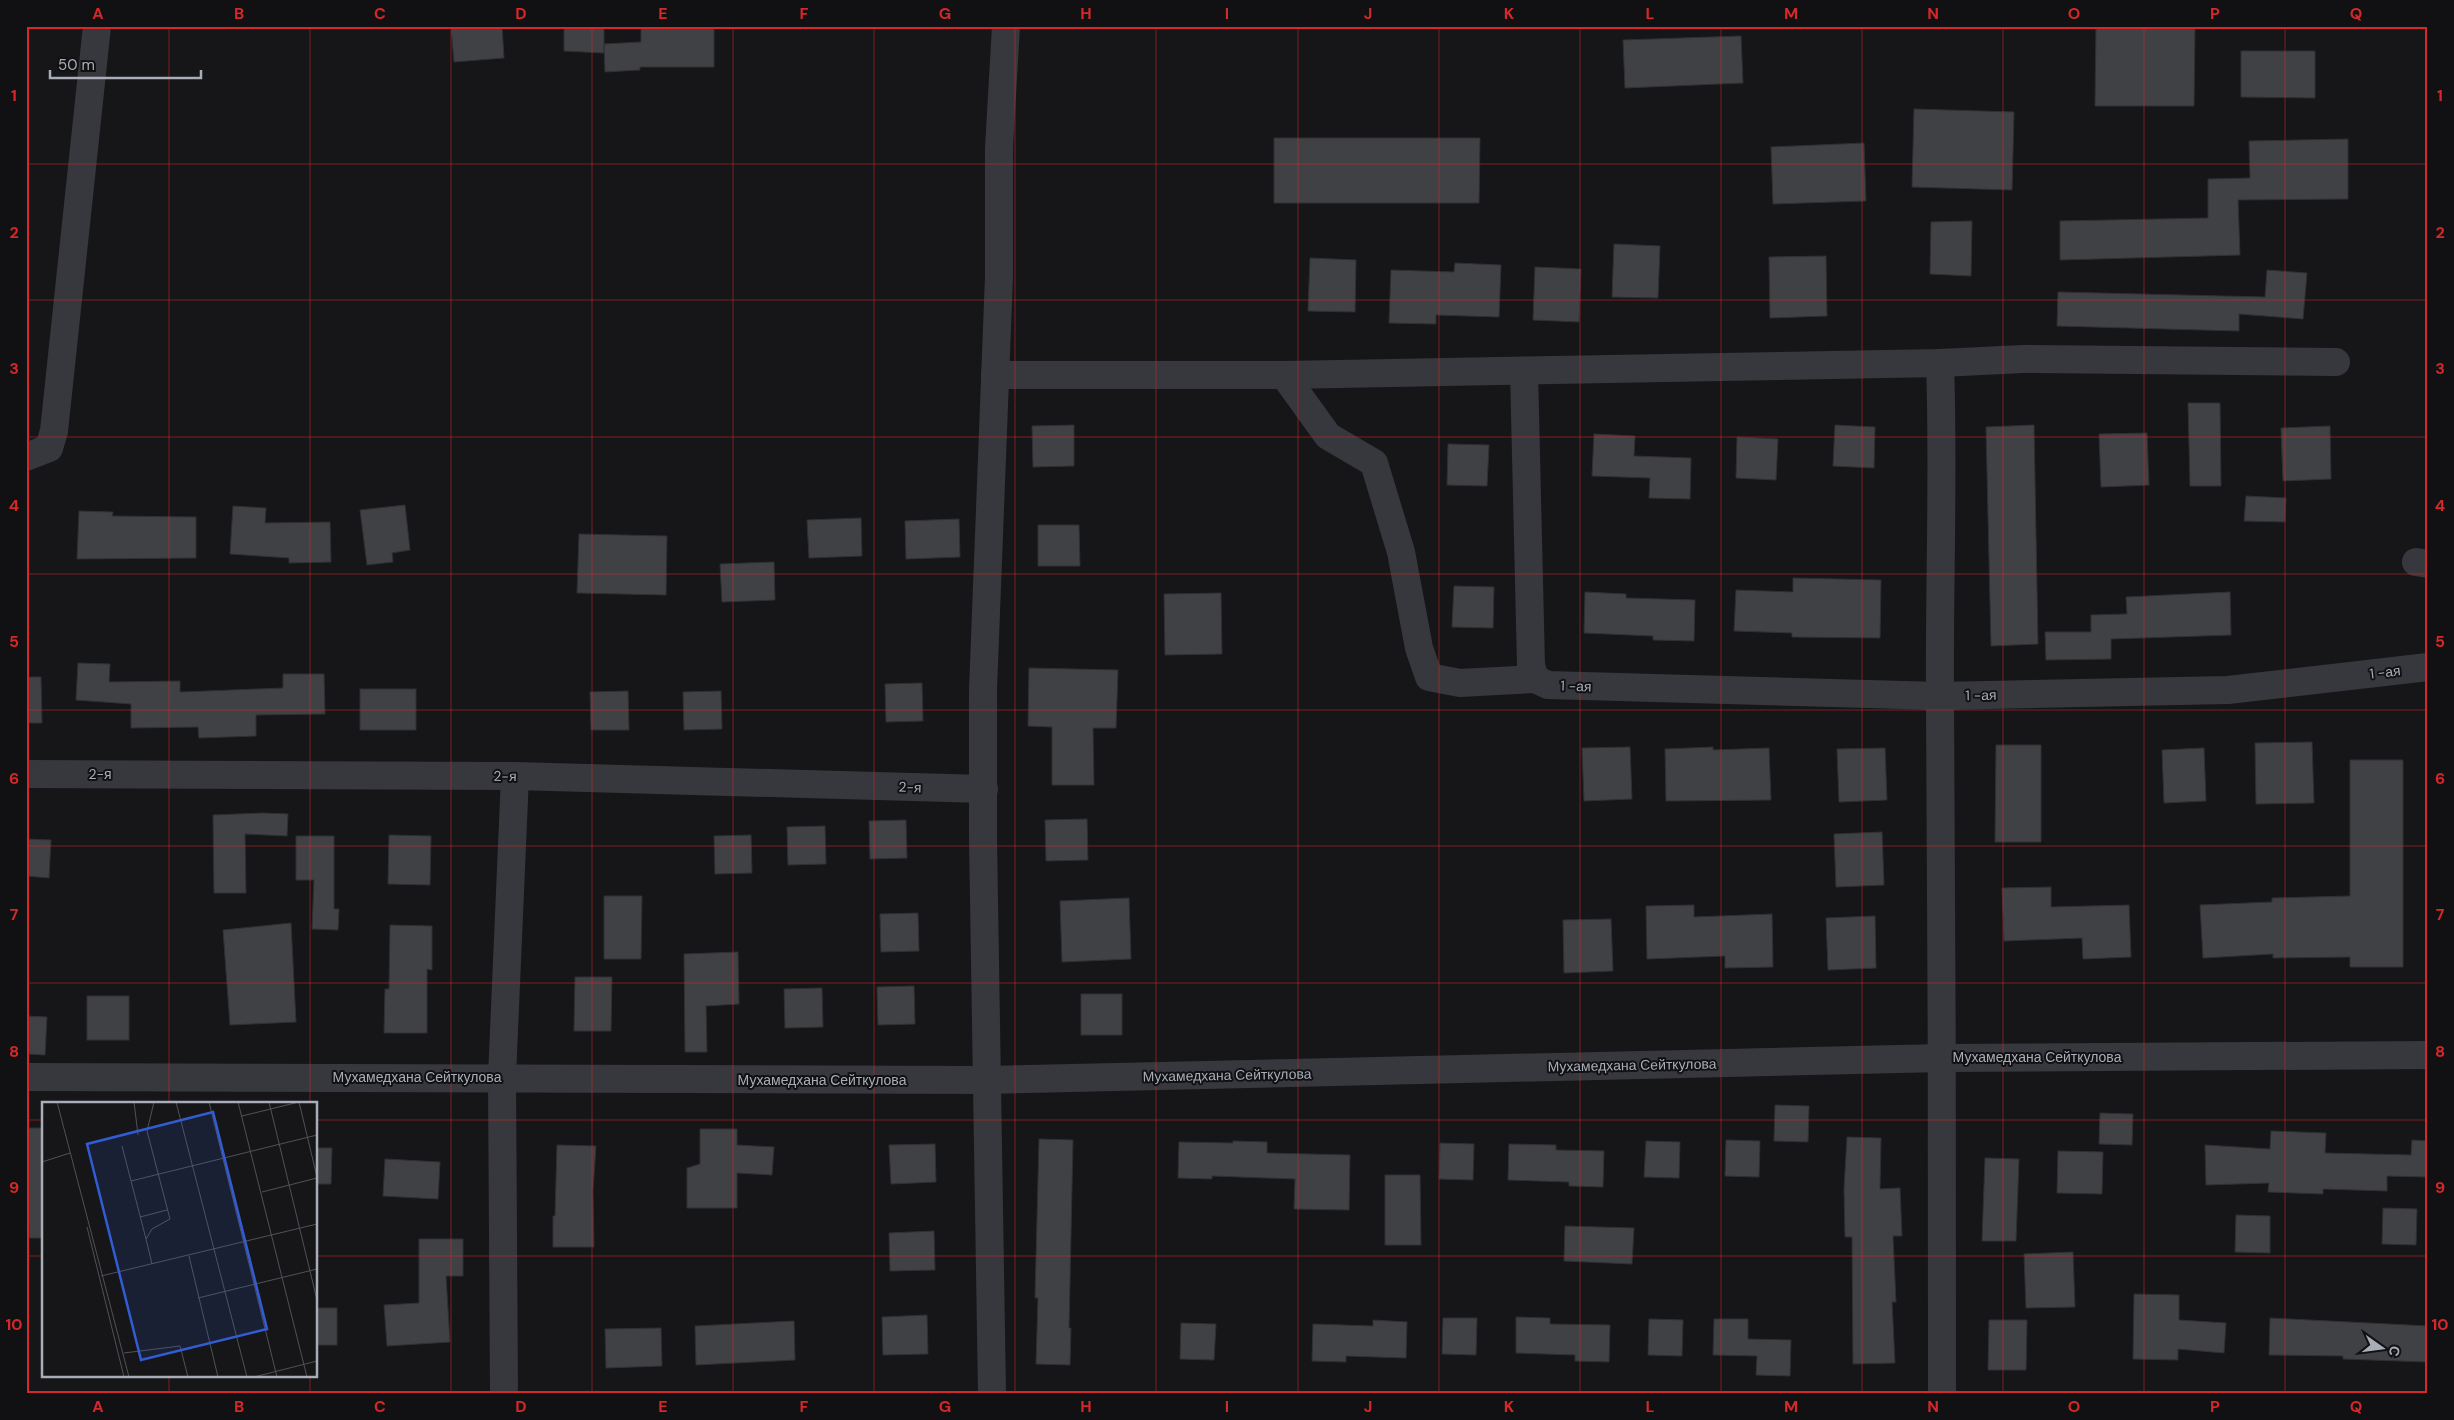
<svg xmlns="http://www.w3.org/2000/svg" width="2454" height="1420" font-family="'DM Sans',sans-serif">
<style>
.building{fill:#404145;stroke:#303034}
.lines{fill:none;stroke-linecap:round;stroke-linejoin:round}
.minor{stroke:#37383d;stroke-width:28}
.grid{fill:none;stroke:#d62828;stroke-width:1;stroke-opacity:0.55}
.labels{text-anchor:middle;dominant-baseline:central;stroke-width:4;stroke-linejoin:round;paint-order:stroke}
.street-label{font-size:14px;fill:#a8adb8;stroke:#111113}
.inset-road{fill:none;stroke:#505258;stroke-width:1}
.view{fill:#325cd3;fill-opacity:0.15;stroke:#325cd3;stroke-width:2.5}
.inset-edge{fill:none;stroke:#a8adb8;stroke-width:2.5}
.neatline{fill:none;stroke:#d62828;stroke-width:2}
.grid-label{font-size:16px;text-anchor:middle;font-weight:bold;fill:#d62828}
</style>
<rect width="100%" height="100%" fill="#161618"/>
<g class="building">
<polygon points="451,26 502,26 504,58 454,62"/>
<polygon points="564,26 604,26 604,53 564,51"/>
<polygon points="641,26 714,26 714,67 640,67 640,70 605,72 604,44 641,42"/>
<polygon points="2096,26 2195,26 2194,106 2095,106"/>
<polygon points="1741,36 1743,83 1625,88 1623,40"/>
<polygon points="2241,51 2315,51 2315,98 2241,97"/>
<polygon points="1914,109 2014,112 2012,190 1912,187"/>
<polygon points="1274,138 1480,138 1479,203 1274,203"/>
<polygon points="2348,139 2348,199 2238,200 2240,255 2060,260 2060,221 2208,218 2208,179 2250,178 2249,141"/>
<polygon points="1864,143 1866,201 1773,204 1771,147"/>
<polygon points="1972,221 1971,276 1930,274 1931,222"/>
<polygon points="1614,244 1660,246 1658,298 1612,297"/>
<polygon points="1826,256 1827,316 1770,318 1769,257"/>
<polygon points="1310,258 1356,260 1355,312 1308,311"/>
<polygon points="1455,263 1501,265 1499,317 1436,315 1436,324 1389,323 1391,270 1454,272"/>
<polygon points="1535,267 1581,269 1579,322 1533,320"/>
<polygon points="2267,270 2307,273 2303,319 2239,314 2239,331 2057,326 2058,292 2265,297"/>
<polygon points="2188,403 2220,403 2221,486 2190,486"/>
<polygon points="1074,425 1074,466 1033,467 1032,426"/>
<polygon points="1835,425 1875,427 1874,468 1833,466"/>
<polygon points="2034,425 2038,644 1991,646 1986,427"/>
<polygon points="2330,426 2331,479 2283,481 2281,428"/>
<polygon points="2147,433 2149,485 2101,487 2099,434"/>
<polygon points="1594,434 1635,436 1634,456 1691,458 1690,499 1649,498 1650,478 1592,476"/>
<polygon points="1737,437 1778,439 1776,480 1736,478"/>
<polygon points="1448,444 1489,445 1487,486 1447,485"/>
<polygon points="2246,496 2286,498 2285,522 2244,521"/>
<polygon points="405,505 410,550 392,553 393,562 367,565 360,510"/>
<polygon points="233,506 266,508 265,523 330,522 331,562 289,563 289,558 230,554"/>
<polygon points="79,511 113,512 112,516 196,517 196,558 77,559"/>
<polygon points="861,518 862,556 809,558 807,520"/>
<polygon points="959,519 960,557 906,559 905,521"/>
<polygon points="1038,525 1079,525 1080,566 1038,566"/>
<polygon points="579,534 667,536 666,595 577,593"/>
<polygon points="774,562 775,600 722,602 720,564"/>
<polygon points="1793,578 1881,580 1880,638 1792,637 1792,633 1734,631 1736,590 1793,592"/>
<polygon points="1454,586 1494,587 1493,628 1452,627"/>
<polygon points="1585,592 1626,594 1626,598 1695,600 1694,641 1653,640 1653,636 1584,633"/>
<polygon points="2230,592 2231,635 2111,639 2111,659 2046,660 2045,632 2091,632 2091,615 2127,614 2126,597"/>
<polygon points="1221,593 1222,654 1165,655 1164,594"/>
<polygon points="78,663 110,664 109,682 180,681 180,692 283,688 283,674 324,674 325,714 256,715 256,736 199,738 198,727 131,728 131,704 76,700"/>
<polygon points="1029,668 1118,670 1116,728 1093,728 1094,785 1052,785 1052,727 1028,726"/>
<polygon points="26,677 41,677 42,723 26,723"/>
<polygon points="922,683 923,721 886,722 885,684"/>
<rect x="360" y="689" width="56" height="41"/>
<polygon points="628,691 629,730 591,730 590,692"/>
<polygon points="721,691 722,729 684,730 683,692"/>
<polygon points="2312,742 2314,803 2256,804 2255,743"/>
<polygon points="1996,745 2041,745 2041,842 1995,842"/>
<polygon points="1630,747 1632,799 1584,801 1582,748"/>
<polygon points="1713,747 1713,750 1769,748 1771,800 1666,801 1665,749"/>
<polygon points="1885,748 1887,800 1839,802 1837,749"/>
<polygon points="2204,748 2206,801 2164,803 2162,750"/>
<polygon points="2350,760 2403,760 2403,967 2350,967 2350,957 2273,958 2273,954 2203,958 2200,905 2272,902 2272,898 2350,896"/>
<polygon points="262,813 288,814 287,836 245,834 246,893 214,893 213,815"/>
<polygon points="1087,819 1088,860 1046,861 1045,820"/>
<polygon points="906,820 907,858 870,859 869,821"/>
<polygon points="825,826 826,864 788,865 787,827"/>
<polygon points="1882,832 1884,885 1836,887 1834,834"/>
<polygon points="389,835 431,836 430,885 388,884"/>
<polygon points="751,835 752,873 715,874 714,836"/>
<polygon points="296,836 334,836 334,909 339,909 338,930 312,929 314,880 296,880"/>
<polygon points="26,839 51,840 49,878 26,876"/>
<polygon points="2051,887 2051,907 2129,905 2131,957 2083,959 2082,938 2004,941 2002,888"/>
<polygon points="604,896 642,896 641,959 604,959"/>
<polygon points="1129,898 1131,959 1062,962 1060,901"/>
<polygon points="1694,905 1694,917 1772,914 1773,967 1725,968 1725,956 1647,959 1646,906"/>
<polygon points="918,913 919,951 881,952 880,914"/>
<polygon points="1875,916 1876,968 1828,970 1826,918"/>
<polygon points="1611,919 1613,971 1564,973 1563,920"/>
<polygon points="291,923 296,1022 230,1025 223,930"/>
<polygon points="390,925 432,926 432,970 427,969 427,1033 384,1033 385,989 389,989"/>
<polygon points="738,952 739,1004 706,1006 707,1052 685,1052 684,954"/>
<polygon points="575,977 612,977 611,1031 574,1031"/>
<polygon points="914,986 915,1024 878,1025 877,987"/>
<polygon points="822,988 823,1027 785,1028 784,989"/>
<rect x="1081" y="994" width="41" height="41"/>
<rect x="87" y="996" width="42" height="44"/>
<polygon points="26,1016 47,1017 45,1055 26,1054"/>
<polygon points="1775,1105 1809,1106 1808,1142 1774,1141"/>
<polygon points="2100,1113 2133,1114 2132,1145 2099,1144"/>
<polygon points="26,1128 44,1128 44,1238 29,1238"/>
<polygon points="700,1129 737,1129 737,1145 774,1147 772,1175 737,1173 737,1208 687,1208 687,1168 700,1164"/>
<polygon points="2271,1131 2326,1133 2325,1153 2411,1155 2412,1140 2428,1141 2428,1177 2387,1176 2387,1191 2323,1189 2323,1194 2268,1192 2269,1183 2206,1185 2205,1145 2270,1149"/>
<polygon points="1847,1137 1881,1138 1880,1189 1900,1188 1902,1236 1893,1236 1896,1302 1892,1302 1895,1363 1853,1364 1852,1237 1845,1237 1844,1189"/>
<polygon points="1039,1139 1073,1140 1069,1328 1071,1328 1070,1365 1036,1364 1038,1298 1035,1298"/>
<polygon points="1726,1140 1760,1141 1759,1177 1725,1176"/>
<polygon points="1233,1141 1267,1142 1267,1153 1350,1155 1349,1210 1294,1209 1295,1179 1212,1176 1212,1179 1178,1178 1179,1142 1233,1143"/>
<polygon points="1646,1141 1680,1142 1679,1178 1644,1177"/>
<polygon points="1440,1143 1474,1144 1473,1180 1439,1179"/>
<polygon points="935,1144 936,1182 891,1184 889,1145"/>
<polygon points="1509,1144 1556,1145 1556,1150 1604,1151 1603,1187 1569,1186 1569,1182 1508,1180"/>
<polygon points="557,1145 596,1146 593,1191 594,1247 553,1247 553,1216 555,1216"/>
<polygon points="316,1148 332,1148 331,1184 316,1184"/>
<polygon points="2058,1151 2103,1152 2102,1194 2057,1193"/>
<polygon points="1985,1158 2019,1159 2016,1241 1982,1241"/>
<polygon points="385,1159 440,1162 438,1199 383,1196"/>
<polygon points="1385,1175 1420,1175 1421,1245 1385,1245"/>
<polygon points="2383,1208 2417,1209 2416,1245 2382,1244"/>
<polygon points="2236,1215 2270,1216 2270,1253 2235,1252"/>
<polygon points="1565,1226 1634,1228 1632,1264 1564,1261"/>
<polygon points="934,1231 935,1270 890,1271 889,1233"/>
<polygon points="419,1239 463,1239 463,1276 446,1276 450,1342 387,1346 384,1305 419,1303"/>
<polygon points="2073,1252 2075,1307 2026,1308 2024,1254"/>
<polygon points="2134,1294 2179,1295 2179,1320 2226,1323 2224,1353 2178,1349 2178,1360 2133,1359"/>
<rect x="316" y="1308" width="21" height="37"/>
<polygon points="927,1315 928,1354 883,1355 882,1317"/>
<polygon points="1516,1317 1550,1318 1550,1324 1610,1325 1609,1362 1575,1361 1575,1355 1516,1353"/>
<polygon points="1443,1318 1477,1318 1476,1355 1442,1354"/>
<polygon points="2270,1318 2428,1326 2428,1362 2343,1359 2343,1356 2269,1355"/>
<polygon points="1649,1319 1683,1320 1682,1356 1648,1355"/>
<polygon points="1714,1319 1748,1319 1748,1339 1791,1340 1790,1376 1756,1375 1757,1356 1713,1355"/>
<polygon points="1373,1320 1407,1322 1406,1358 1346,1356 1346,1362 1312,1361 1313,1324 1373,1326"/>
<polygon points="1989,1320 2027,1320 2026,1370 1988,1370"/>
<polygon points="794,1321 795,1360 696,1365 695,1326"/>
<polygon points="1181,1323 1216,1324 1214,1360 1180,1359"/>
<polygon points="661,1328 662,1366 606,1368 605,1329"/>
</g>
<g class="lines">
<g class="minor">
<path d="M1940 363C1944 475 1939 587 1940 699 1941 931 1943 1162 1942 1394"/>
<polyline points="1524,371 1531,665 1535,679"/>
<polyline points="995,375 1284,375 1328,436 1374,463 1401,552 1419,648 1429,677 1460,683 1535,679 1548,685 1940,696 2228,690 2428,667"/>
<polyline points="1284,375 1940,363 2023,359 2336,362"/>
<polyline points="26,457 49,448 54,431 97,26"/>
<polyline points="2416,562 2428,564"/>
<polyline points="26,774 515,776 984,789"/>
<polyline points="26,1077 988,1080 1943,1058 2428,1055"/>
<polyline points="504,1394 502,1077 515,776"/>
<polyline points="992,1394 983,838 983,690 999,276 999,148 1006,26"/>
</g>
</g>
<path class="grid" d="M169 26V1104M310 26V1104M451 26V1394M592 26V1394M733 26V1394M874 26V1394M1015 26V1394M1156 26V1394M1298 26V1394M1439 26V1394M1580 26V1394M1721 26V1394M1862 26V1394M2003 26V1394M2144 26V1394M2285 26V1394M26 164H2428M26 300H2428M26 437H2428M26 574H2428M26 710H2428M26 846H2428M26 983H2428M26 1120H44M316 1120H2428M26 1256H44M316 1256H2428M169 1376V1394M310 1376V1394"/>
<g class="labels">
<g class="street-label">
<text transform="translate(2385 672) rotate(-7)">1 -ая</text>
<text transform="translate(1576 686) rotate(2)">1 -ая</text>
<text transform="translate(1981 695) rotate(-1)">1 -ая</text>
<text x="100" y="774">2-я</text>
<text transform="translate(505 776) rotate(1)">2-я</text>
<text transform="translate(910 787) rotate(2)">2-я</text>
<text x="2037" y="1057">Мухамедхана Сейткулова</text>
<text transform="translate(1632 1065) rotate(-1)">Мухамедхана Сейткулова</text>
<text transform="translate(1227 1075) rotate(-1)">Мухамедхана Сейткулова</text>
<text x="417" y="1077">Мухамедхана Сейткулова</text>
<text x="822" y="1080">Мухамедхана Сейткулова</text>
</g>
</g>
<g transform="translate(42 1102)">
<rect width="275" height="275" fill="#161618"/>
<path class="inset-road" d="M15 0 87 275M92 0 96 33M134 0 205 275M167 0 235 275M196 0 265 275M227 0 275 198M257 0 275 75M200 14 257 0M80 44 104 137M0 60 28 51M89 79 275 33M220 90 275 76M98 115 125 108M45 125 82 275M147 154 176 275M110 162 104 137 110 127 128 117 105 29 112 0M59 174 275 122M156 196 275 167M82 251 138 244 146 275M212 275 275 259"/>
<path class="view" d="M171 10 225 227 99 258 45 42Z"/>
<rect width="275" height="275" class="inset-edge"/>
</g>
<rect width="2454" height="1420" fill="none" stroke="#111113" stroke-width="55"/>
<g transform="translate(2382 1348) rotate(104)" stroke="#111113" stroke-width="4" paint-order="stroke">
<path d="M0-4L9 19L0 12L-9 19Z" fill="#a8adb8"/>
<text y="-8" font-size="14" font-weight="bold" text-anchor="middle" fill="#a8adb8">С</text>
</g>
<path d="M50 70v8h151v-8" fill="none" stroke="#a8adb8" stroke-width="2.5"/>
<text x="58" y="70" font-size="15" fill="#a8adb8" stroke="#111113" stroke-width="4" paint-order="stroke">50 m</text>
<rect x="28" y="28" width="2398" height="1364" class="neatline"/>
<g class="grid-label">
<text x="98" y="19">A</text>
<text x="239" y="19">B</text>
<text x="380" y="19">C</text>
<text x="521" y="19">D</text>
<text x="663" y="19">E</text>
<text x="804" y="19">F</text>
<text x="945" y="19">G</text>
<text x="1086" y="19">H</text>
<text x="1227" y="19">I</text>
<text x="1368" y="19">J</text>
<text x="1509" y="19">K</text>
<text x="1650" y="19">L</text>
<text x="1791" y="19">M</text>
<text x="1933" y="19">N</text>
<text x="2074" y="19">O</text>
<text x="2215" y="19">P</text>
<text x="2356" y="19">Q</text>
<text x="14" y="101">1</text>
<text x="2440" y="101">1</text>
<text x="14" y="238">2</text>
<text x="2440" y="238">2</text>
<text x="14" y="374">3</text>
<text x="2440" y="374">3</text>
<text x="14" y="511">4</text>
<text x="2440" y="511">4</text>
<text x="14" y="647">5</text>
<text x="2440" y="647">5</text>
<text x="14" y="784">6</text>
<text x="2440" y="784">6</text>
<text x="14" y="920">7</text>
<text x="2440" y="920">7</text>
<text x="14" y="1057">8</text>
<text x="2440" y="1057">8</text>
<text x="14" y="1193">9</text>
<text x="2440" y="1193">9</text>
<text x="14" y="1330">10</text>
<text x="2440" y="1330">10</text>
<text x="98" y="1412">A</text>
<text x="239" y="1412">B</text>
<text x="380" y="1412">C</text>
<text x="521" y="1412">D</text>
<text x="663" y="1412">E</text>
<text x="804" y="1412">F</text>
<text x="945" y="1412">G</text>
<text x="1086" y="1412">H</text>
<text x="1227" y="1412">I</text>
<text x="1368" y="1412">J</text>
<text x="1509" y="1412">K</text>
<text x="1650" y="1412">L</text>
<text x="1791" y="1412">M</text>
<text x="1933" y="1412">N</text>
<text x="2074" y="1412">O</text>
<text x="2215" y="1412">P</text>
<text x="2356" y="1412">Q</text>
</g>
</svg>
